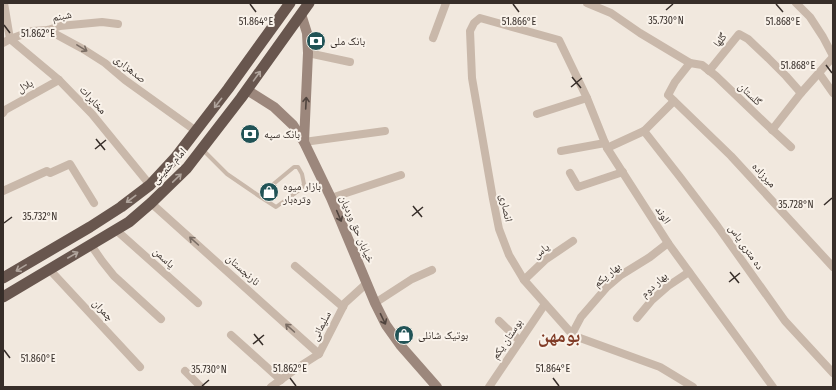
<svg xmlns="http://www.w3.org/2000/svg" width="836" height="390" font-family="'Fira Sans Condensed','Noto Naskh Arabic',sans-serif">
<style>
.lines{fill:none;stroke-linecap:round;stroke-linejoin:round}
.service{stroke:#c9b8aa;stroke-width:4}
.minor{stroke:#c9b8aa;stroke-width:8}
.secondary{stroke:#9c877c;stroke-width:10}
.trunk{stroke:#68564e;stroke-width:11}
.oneway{stroke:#796c63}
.oneway2{stroke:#b0a49c}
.oneway3{stroke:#50443e}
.ticks{fill:none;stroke:#372e29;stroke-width:1.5}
.labels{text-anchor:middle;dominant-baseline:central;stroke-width:4;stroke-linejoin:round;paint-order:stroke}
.street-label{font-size:11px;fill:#372e29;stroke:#f9f2ea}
.poi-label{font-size:11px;fill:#372e29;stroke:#f9f2ea;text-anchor:start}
.town-label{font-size:19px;font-weight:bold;fill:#813c27;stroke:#f9f2ea}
.ticks-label{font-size:10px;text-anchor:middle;fill:#372e29;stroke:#f9f2ea;stroke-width:4;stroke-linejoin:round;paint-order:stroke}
</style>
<rect width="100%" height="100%" fill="#f1e8de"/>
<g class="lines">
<polyline class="service" points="203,150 227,174 246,187 259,196 294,167 298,167 302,174 304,184 301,189 276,207 259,196"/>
<g class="minor">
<polyline points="4,3 10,39"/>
<polyline points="587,3 611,13 640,33 690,63 702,65 716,76 765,123 791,147"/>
<polyline points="796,3 810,17 823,37 833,56"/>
<polyline points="48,30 83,49 105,63 125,80 196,131"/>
<polyline points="433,38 446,3"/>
<polyline points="10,39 59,80 92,114 150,185"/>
<polyline points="3,43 10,39 32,31 48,30 60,26 102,22 118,24"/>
<polyline points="308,53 350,62"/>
<polyline points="690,63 675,82 668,95 731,156 833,267"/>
<polyline points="709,71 739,34 748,39 768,58 786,76 801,93"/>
<polyline points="819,73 833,93"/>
<polyline points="3,113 5,110 59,80"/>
<polyline points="537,114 587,98"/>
<polyline points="772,130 801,93 833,57"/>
<polyline points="644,131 680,177 718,227 785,321 833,373"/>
<polyline points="304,142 385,131"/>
<polyline points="607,148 644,131 674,101"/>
<polyline points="561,151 605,143"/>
<polyline points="570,173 578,187 623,172"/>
<polyline points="3,191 47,171 50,173 70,164 94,203"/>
<polyline points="331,198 401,175"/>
<polyline points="151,203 319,354"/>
<polyline points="116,230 198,303"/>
<polyline points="91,245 102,261 114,276 161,319"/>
<polyline points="295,266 343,307"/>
<polyline points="49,269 140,367"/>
<polyline points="524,280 545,260 573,241"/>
<polyline points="375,303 412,279 432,270"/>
<polyline points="637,318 652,300 668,286 689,272"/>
<polyline points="499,321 520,341"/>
<polyline points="572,334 581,317 607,287 621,275 650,257 668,243"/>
<polyline points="231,335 281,380"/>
<polyline points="185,371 201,387"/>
<polyline points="271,387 297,368 319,354 345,303 367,283"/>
<polyline points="489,387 545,304"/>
<polyline points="693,387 660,367 580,338 572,334 524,280 509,255 499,229 493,199 472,78 470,31 474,23 480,18 559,40 587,98 607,148 668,243 773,387"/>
</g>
<g class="secondary">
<polyline points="301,14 307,33 308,53 304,142"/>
<polyline points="247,90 274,107 293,125 304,142 331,198 375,303 386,325 401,346 437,387"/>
</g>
<g class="trunk">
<polyline points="3,278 90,227 121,207 150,185 175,158 228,89 290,3"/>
<polyline points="3,297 129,222 151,203 187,168 241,98 309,3"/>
</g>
</g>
<defs><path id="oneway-shaft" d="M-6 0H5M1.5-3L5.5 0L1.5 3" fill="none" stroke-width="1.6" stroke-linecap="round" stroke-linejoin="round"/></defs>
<g class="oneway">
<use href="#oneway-shaft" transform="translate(82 48) rotate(31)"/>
<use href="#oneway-shaft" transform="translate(194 241) rotate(-138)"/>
<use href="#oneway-shaft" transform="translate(290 328) rotate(-138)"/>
</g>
<g class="oneway2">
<use href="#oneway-shaft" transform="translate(257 76) rotate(-54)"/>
<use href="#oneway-shaft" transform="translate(218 103) rotate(128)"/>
<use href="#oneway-shaft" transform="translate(177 178) rotate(-44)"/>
<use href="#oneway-shaft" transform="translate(131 199) rotate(143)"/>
<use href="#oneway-shaft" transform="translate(73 255) rotate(-30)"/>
<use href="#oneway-shaft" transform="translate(21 268) rotate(149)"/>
</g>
<g class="oneway3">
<use href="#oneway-shaft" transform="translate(306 103) rotate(-87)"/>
<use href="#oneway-shaft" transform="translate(339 216) rotate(67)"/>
<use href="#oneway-shaft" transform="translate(383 319) rotate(64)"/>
</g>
<path class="ticks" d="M250 4 256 12M513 4 519 12M776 4 783 12M666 10 673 4M4 25 10 33M826 65 832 73M572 77 581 88M571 87 582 78M96 139 105 150M95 149 106 140M824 205 832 198M413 206 422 217M412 216 423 207M4 223 12 217M730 272 739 283M729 282 740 273M254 334 263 345M253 344 264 335M4 350 10 358M290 378 296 386M553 378 559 386M202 386 209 380"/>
<defs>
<symbol id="bank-disc" viewBox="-11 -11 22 22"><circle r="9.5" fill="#215356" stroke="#f9f2ea"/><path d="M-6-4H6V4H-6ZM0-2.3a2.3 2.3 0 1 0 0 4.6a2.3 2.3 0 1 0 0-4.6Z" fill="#fff"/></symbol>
<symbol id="shop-disc" viewBox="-11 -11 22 22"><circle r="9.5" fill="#215356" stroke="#f9f2ea"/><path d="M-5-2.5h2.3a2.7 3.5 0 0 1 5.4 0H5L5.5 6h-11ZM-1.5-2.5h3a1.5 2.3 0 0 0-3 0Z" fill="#fff"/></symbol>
</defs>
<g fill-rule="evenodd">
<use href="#bank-disc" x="305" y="30" width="22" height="22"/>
<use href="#bank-disc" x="239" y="123" width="22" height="22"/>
<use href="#shop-disc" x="258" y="181" width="22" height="22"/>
<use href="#shop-disc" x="393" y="324" width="22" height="22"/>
</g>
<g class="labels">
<g class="street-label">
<text transform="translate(62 16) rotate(-10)">شبنم</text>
<text transform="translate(720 40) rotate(-51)">گلها</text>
<text transform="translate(130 69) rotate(39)">صدهزاری</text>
<text transform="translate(25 86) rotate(-29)">بلال</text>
<text transform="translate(750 94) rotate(44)">گلستان</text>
<text transform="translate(93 100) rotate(47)">مخابرات</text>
<text transform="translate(169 166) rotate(-47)">امام خمینی</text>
<text transform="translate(764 175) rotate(47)">میرزاده</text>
<text transform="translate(506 208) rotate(78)">انصاری</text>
<text transform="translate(663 215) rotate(57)">الوند</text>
<text transform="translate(357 229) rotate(67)">خیابان حق وردیان</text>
<text transform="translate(746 247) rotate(55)">ده متری یاس</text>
<text transform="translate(541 251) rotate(-38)">یاس</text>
<text transform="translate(164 258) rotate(42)">یاسمن</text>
<text transform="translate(243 270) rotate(42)">نارنجستان</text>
<text transform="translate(607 275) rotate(-40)">بهار یکم</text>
<text transform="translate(654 285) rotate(-42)">بهار دوم</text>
<text transform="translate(103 310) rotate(47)">چمران</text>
<text transform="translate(321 326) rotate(-63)">سلیمانی</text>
<text transform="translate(507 339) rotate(-56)">بوستان یکم</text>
</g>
<g class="poi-label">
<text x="330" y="41">بانک ملی</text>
<text x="264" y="134">بانک سپه</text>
<text x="283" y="186">بازار میوه<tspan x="283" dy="13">وتره‌بار</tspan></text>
<text x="418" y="335">بوتیک شانلی</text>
</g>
<g class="town-label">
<text x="559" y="335">بومهن</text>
</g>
</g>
<g class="ticks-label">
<text x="666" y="24">35.730°N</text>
<text x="256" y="25">51.864°E</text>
<text x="519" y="25">51.866°E</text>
<text x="783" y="25">51.868°E</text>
<text x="38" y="37">51.862°E</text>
<text x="798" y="69">51.868°E</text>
<text x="796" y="208">35.728°N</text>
<text x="40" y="220">35.732°N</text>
<text x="38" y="362">51.860°E</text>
<text x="290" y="372">51.862°E</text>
<text x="553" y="372">51.864°E</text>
<text x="209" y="373">35.730°N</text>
</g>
<rect width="836" height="390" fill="none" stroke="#372e29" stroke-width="8"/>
</svg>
